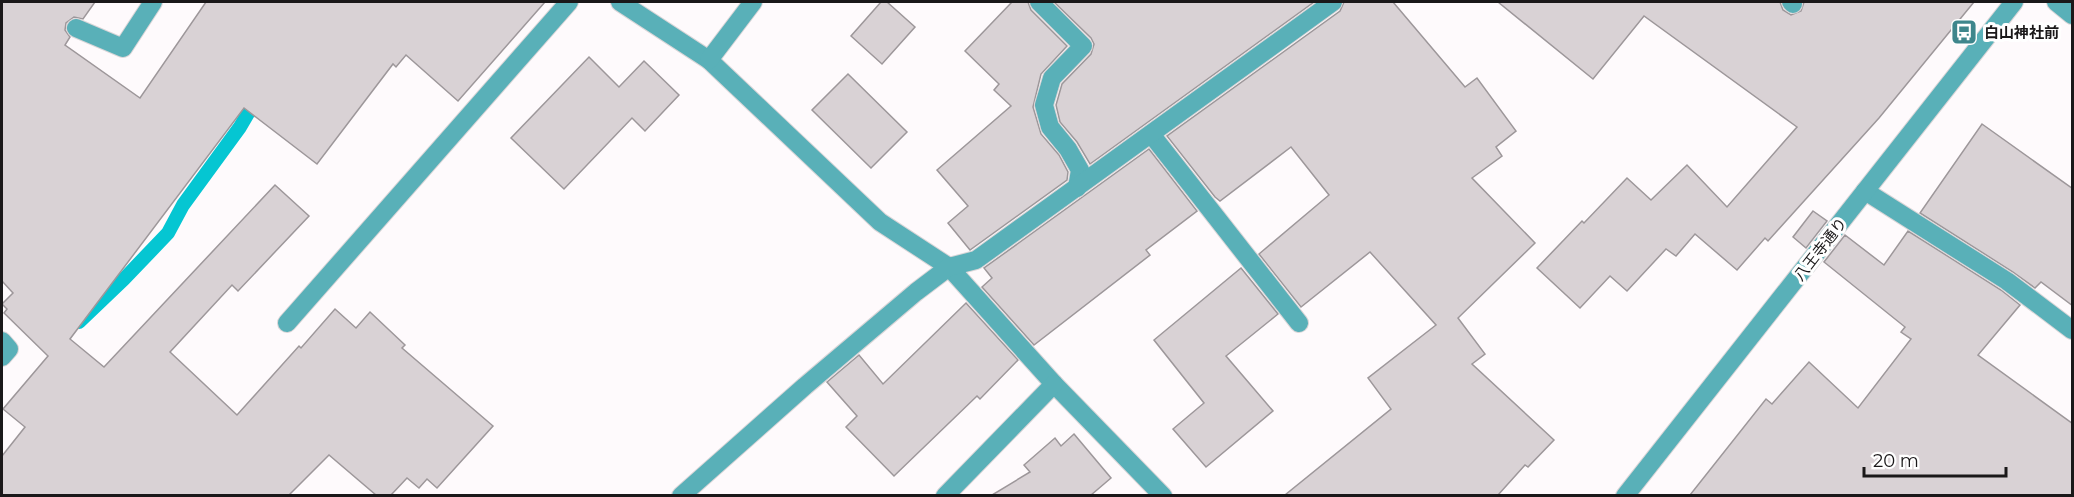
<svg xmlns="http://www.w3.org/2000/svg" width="2074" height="497" font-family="Montserrat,'Noto Sans JP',sans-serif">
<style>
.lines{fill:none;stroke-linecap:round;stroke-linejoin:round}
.stream{stroke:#05c6d2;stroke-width:14}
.building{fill:#d9d2d5;stroke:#9d979a;stroke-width:1.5}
.minor-casing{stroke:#dad6d8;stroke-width:20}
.minor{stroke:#59b0b8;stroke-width:18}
.labels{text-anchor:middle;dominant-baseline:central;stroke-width:6;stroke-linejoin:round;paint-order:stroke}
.poi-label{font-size:15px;font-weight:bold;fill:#1a1819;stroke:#fff;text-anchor:start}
.street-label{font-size:15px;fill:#1a1819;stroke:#fff}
</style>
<rect width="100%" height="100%" fill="#fefafc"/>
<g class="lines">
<polyline class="stream" points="79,322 124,279 168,233 183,205 240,127 258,96"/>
</g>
<g class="building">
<polygon points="2,2 95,2 83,19 74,17 66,23 65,30 70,37 65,45 140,98 206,2 545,2 458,101 406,55 396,67 393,64 317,164 244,108 70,339 104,367 275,185 309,216 238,291 232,285 170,352 237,415 299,346 301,348 335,309 356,328 370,312 405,345 402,348 493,426 437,488 427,479 419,488 407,478 391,495 376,495 329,455 289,495 2,495 2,456 25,427 3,409 48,356 4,313 7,309 2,304 13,293 2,281"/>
<polygon points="881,2 887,2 915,27 882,64 851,36"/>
<polygon points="1012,2 1028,2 1031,10 1067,46 1041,74 1033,107 1041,134 1059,155 1068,172 1067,180 970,250 948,223 968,206 937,170 1011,106 994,90 999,84 965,51"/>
<polygon points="1054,2 1314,2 1090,164 1077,142 1060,122 1056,105 1062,84 1091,54 1094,44 1091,38"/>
<polygon points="1344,2 1393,2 1465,87 1477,78 1516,131 1496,147 1502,156 1472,178 1535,243 1458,318 1485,354 1472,364 1554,440 1528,467 1525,465 1498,495 1285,495 1391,409 1368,378 1436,325 1370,252 1301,307 1259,254 1329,195 1291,147 1220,201 1215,197 1167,136 1340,11"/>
<polygon points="1498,2 1780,2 1783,10 1791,15 1801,11 1804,2 1974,2 1879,118 1768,241 1765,238 1737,270 1695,234 1676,256 1666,249 1627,291 1610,276 1580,308 1537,268 1582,221 1584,223 1627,178 1651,200 1687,165 1727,207 1797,127 1644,16 1593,79"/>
<polygon points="589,57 619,87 644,61 679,95 645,131 632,118 564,189 511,138"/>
<polygon points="848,74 907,132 871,168 812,110"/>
<polygon points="1982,124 2073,189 2073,306 2041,282 2035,288 2013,272 1920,213"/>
<polygon points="1149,149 1197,211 1146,250 1150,255 1034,345 982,287 992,278 984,268"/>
<polygon points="1813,211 1827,221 1806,248 1793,237"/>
<polygon points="1908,231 2001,290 2020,305 1978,355 2073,424 2073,495 1690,495 1766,399 1772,404 1809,362 1858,408 1911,339 1901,332 1905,327 1824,262 1845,235 1884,265"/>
<polygon points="1241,268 1278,314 1226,356 1273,411 1206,467 1173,429 1204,403 1154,340"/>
<polygon points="966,303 1018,360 980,399 977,396 894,476 846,427 857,416 827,382 859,355 883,384"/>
<polygon points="1074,434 1111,478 1091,495 992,495 1030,472 1024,465 1055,438 1061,446"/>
</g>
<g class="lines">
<defs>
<g id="minor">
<polyline points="620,2 709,60 880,222 949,267 1054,384 1163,496"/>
<polyline points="1039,2 1083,46 1052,78 1044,105 1050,127 1068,149 1080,170 1077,188"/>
<polyline points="1791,2 1793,4"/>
<polyline points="2056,2 2072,15"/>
<polyline points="76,28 123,48 153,2"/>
<polyline points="709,60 753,2"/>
<polyline points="1151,134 1299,323"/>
<polyline points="1865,191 2007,281 2072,330"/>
<polyline points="287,323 569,2"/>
<polyline points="2,341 9,349 2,357"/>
<polyline points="681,496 805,386 916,292 949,267 976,260 1333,2"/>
<polyline points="945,496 1054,384"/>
<polyline points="1625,496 2014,2"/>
</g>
</defs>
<use href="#minor" class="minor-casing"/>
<use href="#minor" class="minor"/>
</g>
<defs>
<symbol id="bus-square" viewBox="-11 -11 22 22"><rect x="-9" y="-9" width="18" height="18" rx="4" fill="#3e868c" stroke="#fff"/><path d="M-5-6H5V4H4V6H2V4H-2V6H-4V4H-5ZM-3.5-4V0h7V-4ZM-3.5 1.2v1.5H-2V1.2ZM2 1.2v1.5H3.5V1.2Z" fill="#fff"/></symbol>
</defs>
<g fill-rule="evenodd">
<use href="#bus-square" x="1949" y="17" width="30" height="30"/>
</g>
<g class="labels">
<g class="poi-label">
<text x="1984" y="32">白山神社前</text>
</g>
<g class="street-label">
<text transform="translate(1820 249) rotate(-52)">八王寺通り</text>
</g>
</g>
<rect width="2074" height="497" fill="none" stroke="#1a1819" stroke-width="6"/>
<path d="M1864 467v9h142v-9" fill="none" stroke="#1a1819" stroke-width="3"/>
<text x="1873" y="467" font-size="18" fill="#1a1819" stroke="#ffffff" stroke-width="4.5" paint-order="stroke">20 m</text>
</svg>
